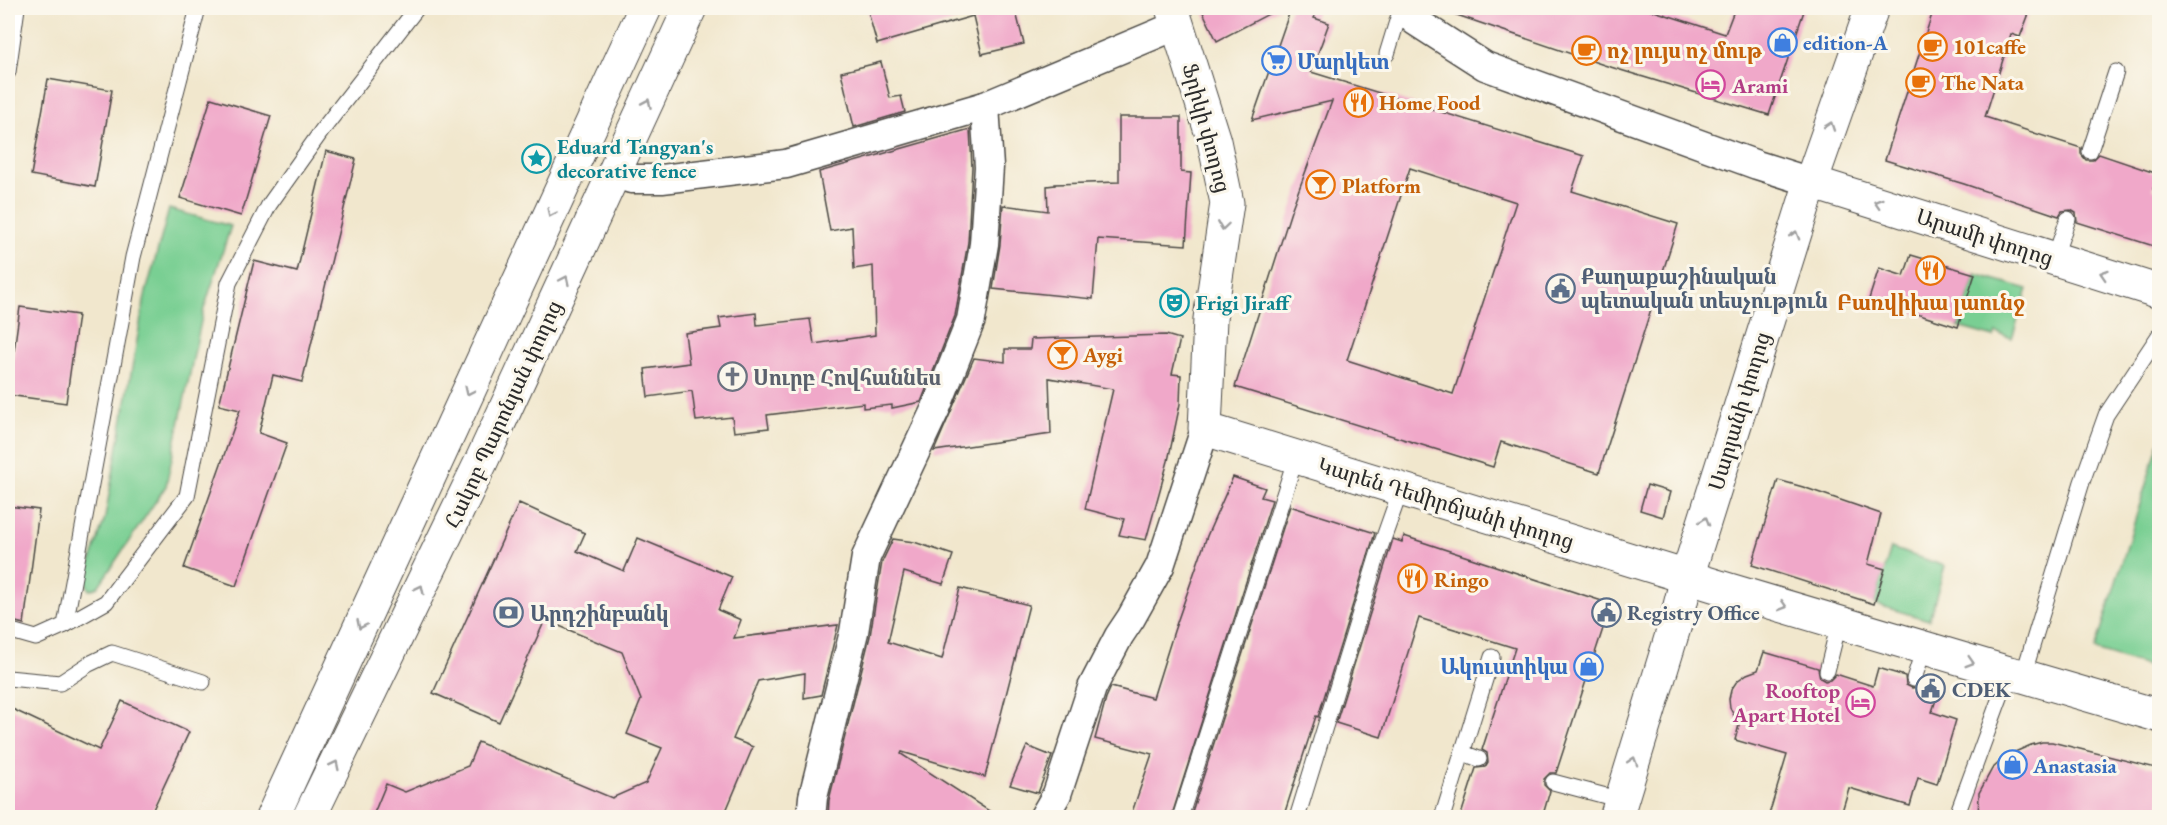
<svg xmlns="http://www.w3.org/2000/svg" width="2167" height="825" font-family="'EB Garamond','Noto Serif Armenian',serif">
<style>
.green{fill:#79cf93;stroke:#527d5f;stroke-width:1.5}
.building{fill:#f0a8c9;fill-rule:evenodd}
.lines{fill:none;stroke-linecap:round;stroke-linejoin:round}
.service-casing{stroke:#494743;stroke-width:17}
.minor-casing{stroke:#494743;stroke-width:31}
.tertiary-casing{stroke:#494743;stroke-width:35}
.secondary-casing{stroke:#494743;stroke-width:35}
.primary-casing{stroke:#494743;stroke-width:35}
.service{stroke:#fff;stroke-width:15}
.minor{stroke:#fff;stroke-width:28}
.tertiary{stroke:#fff;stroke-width:33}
.secondary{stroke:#fff;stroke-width:33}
.primary{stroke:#fff;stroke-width:33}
.oneway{stroke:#a0a0a0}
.labels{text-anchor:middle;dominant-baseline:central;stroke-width:6;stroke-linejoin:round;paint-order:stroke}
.shop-label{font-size:21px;font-weight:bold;fill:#366cbe;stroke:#fbf7ec;text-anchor:start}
.food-label{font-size:21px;font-weight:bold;fill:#c56008;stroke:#fbf7ec;text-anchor:start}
.hotel-label{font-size:21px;font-weight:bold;fill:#b23c85;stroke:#fbf7ec;text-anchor:start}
.street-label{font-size:21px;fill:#2b2b2b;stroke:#fbf7ec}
.culture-label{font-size:21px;font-weight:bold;fill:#0d838f;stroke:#fbf7ec;text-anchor:start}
.service-label{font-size:21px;font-weight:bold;fill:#4e5e75;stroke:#fbf7ec;text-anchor:start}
.worship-label{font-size:21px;font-weight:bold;fill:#5b616d;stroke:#fbf7ec;text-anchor:start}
</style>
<rect width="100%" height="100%" fill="#fbf7ec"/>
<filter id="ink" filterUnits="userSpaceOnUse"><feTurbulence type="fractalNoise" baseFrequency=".0167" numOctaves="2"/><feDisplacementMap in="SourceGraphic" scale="12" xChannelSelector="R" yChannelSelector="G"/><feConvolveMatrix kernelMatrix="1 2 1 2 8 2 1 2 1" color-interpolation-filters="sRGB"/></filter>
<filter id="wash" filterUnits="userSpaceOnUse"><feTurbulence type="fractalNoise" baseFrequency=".008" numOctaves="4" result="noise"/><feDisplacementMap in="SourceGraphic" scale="24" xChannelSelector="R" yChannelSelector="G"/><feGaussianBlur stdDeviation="1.35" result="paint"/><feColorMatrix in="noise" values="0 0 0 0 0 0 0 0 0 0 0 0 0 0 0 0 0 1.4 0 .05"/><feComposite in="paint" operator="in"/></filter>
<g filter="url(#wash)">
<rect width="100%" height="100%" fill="#f1e7cd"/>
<g class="green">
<polygon points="169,209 231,226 203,312 166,486 98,587 89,590 85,580 105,517 145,296"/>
<polygon points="1975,274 2028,289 2012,338 1996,333 1994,337 1958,327"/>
<polygon points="2159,442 2159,670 2095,650"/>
<polygon points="1891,548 1945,566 1929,620 1874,604"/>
</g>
<g id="blocks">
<g class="building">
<polygon points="867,8 1015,8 1024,44 982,54 973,16 877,44"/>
<polygon points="1201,8 1280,8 1217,41"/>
<path d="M1291 8H1318L1314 18 1329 23 1311 72 1584 156 1572 191 1678 224 1599 473 1501 442 1493 467 1235 387 1292 208 1332 101 1252 120ZM1410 168 1516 202 1453 394 1347 360Z"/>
<polygon points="1449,8 1645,8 1725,34 1735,8 1805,8 1769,115 1604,65 1448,12"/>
<polygon points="1934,8 2014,8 2030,11 2020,37 2011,34 1985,117 2081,148 2081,154 2086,160 2093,160 2099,154 2158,174 2153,189 2160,191 2160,248 2077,222 2076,213 2071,210 2062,211 2059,216 1964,184 1885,160"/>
<polygon points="881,62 890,98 901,96 905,112 854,127 841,72"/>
<polygon points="48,79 112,90 95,187 31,175"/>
<polygon points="211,98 271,116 241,216 180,198"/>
<polygon points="1119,117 1181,117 1181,172 1191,173 1186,245 1098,239 1093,299 993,289 1000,245 1003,205 1048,211 1047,186 1055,185 1055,184 1119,182"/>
<polygon points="970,129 972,167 968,242 955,316 921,402 892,408 892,405 863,408 863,403 767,415 769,428 734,432 732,417 696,421 692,391 648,397 645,369 689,363 685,333 721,328 719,318 756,313 757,325 810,319 814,344 875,335 873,266 854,269 852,227 830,231 819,172"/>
<polygon points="326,151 356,159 302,382 273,375 259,433 287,443 236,586 184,568 240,410 219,405 254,261 297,272"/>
<polygon points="1911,255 1975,274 1958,327 1869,299 1879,268 1904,276"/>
<polygon points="20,307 78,315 66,403 8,395"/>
<polygon points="1166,335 1180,339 1172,374 1181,375 1180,404 1168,461 1146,540 1119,535 1124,519 1085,509 1113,389 1049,378 1051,434 934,451 974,358 1005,362 1005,349 1030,349 1031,339"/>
<polygon points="1233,477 1265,488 1261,497 1272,500 1171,818 1130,818 1152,754 1095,739 1106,698 1111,687 1153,698 1174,631 1207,536"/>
<polygon points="1778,480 1803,487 1881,514 1868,564 1885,569 1874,604 1752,565"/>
<polygon points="1647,485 1670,492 1663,517 1640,510"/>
<polygon points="519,503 585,533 577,551 624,571 638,538 732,577 718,610 741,620 734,638 838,625 821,695 804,698 805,673 758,681 733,739 753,747 723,818 372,818 386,784 405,792 468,766 478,742 612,798 646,783 662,748 627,734 641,700 622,652 545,620 499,722 433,693"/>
<polygon points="8,506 39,510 24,624 8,620"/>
<polygon points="1290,506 1375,533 1318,717 1316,716 1283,818 1190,818"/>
<polygon points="1404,536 1611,604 1556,773 1550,773 1544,779 1544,785 1550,791 1542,818 1460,818 1476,768 1485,767 1488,762 1487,753 1482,750 1515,648 1419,618 1381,737 1336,723 1393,539 1402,542"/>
<polygon points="893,539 914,542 953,555 943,584 904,572 888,642 942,659 960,588 1029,605 985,777 902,752 901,754 1000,818 828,818 829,800 870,636 882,562"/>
<polygon points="1764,652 1818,668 1820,678 1825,681 1830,680 1836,674 1873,686 1878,668 1905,676 1906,685 1912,688 1920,687 1923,682 1940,687 1932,712 1956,720 1937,784 1918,778 1910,806 1849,788 1840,818 1768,818 1787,755 1735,740 1739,725 1730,708 1729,699 1731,690 1737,681 1747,674 1758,670"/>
<polygon points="122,701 189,732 149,818 8,818 8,707 99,750"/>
<polygon points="2042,742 2052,742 2160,769 2160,818 1978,818 1979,793 1992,769 2002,760 2015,752 2031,745"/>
<polygon points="1027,746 1052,756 1038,793 1010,785"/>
</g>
</g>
</g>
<g filter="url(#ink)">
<use href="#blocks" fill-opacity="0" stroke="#494743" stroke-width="1.5"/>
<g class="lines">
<defs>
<g id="service">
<polyline points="1387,54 1398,18"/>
<polyline points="8,72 17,8"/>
<polyline points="2090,151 2116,72"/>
<polyline points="2054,259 2068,219"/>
<polyline points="65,625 106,602 187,496 229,283 269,205 323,129 417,8"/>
<polyline points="8,630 36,638 65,625 133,257 198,8"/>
<polyline points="1827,671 1839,623"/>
<polyline points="2023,676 2082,482 2106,415 2160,334"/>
<polyline points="8,678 60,683 89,664 112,653 203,682"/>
<polyline points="1914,679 1924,648"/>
<polyline points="1463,753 1479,759"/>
<polyline points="1553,782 1621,800"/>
<polyline points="1180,818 1296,457"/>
<polyline points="1297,818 1379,551 1401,489"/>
<polyline points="1442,818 1492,657"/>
<polyline points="1958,818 1958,812 2009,673"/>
</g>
<g id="minor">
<polyline points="1413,8 1415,21 1485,66 1757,165 1811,182"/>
<polyline points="615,174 631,179 662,179 786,164 985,106 1178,25"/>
<polyline points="811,818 813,797 854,632 866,557 936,408 971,320 984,244 989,167 985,106"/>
<polyline points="1043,818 1057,794 1092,688 1119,636 1131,618 1160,566 1205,429"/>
</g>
<g id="tertiary">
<polyline points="1172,8 1214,141 1227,203 1210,319 1205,429 1726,589 2009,673 2023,676 2160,716"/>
<polyline points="1811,182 2160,292"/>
</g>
<polyline id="secondary" points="1616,818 1677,618 1687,577 1811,182 1872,8"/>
<g id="primary">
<polyline points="272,818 645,8"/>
<polyline points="309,818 481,462 690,8"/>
</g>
</defs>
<use href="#service" class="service-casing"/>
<use href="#minor" class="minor-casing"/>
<use href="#tertiary" class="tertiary-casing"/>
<use href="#secondary" class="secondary-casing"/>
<use href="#primary" class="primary-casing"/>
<use href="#service" class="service"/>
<use href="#minor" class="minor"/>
<use href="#tertiary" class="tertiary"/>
<use href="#secondary" class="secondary"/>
<use href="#primary" class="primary"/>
</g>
<defs><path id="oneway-chevron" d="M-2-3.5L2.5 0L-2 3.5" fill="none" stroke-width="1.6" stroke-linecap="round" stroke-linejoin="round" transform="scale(1.5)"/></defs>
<g class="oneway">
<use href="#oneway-chevron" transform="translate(647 103) rotate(-66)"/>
<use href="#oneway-chevron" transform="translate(1830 126) rotate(-71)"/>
<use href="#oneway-chevron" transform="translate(1878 203) rotate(-162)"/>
<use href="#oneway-chevron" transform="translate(551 213) rotate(115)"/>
<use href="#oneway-chevron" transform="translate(1223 226) rotate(98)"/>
<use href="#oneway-chevron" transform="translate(1795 235) rotate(-73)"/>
<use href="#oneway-chevron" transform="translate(2104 274) rotate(-162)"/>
<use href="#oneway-chevron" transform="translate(565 280) rotate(-65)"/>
<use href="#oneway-chevron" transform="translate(469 391) rotate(115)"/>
<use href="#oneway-chevron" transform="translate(1705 521) rotate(-73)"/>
<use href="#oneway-chevron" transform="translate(420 589) rotate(-64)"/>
<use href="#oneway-chevron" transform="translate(1783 606) rotate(17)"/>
<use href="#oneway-chevron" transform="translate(361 625) rotate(115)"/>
<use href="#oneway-chevron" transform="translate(1970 662) rotate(17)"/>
<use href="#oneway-chevron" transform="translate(1633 761) rotate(-73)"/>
<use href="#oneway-chevron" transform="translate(335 765) rotate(-64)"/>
</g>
</g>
<defs>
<symbol id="shop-ring" viewBox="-11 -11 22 22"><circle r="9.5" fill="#fbf7ec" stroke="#3f7fe0" stroke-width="1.5"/><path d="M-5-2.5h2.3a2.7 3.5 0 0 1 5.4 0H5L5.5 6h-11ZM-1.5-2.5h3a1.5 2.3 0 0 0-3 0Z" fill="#3f7fe0"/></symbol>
<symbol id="cafe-ring" viewBox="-11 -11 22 22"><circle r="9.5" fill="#fbf7ec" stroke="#e8710a" stroke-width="1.5"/><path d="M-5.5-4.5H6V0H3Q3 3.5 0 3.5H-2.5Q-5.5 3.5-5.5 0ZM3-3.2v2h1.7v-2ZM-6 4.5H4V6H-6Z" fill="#e8710a"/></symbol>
<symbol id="supermarket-ring" viewBox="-11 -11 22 22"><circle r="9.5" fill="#fbf7ec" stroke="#3f7fe0" stroke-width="1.5"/><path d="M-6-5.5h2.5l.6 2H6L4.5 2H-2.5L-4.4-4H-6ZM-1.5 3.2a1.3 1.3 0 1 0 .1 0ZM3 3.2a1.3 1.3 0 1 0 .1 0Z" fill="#3f7fe0"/></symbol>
<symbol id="hotel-ring" viewBox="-11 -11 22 22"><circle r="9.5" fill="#fbf7ec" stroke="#d1479c" stroke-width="1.5"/><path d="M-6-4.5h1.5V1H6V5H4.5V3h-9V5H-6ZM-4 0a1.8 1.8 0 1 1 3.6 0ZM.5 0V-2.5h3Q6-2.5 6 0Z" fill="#d1479c"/></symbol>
<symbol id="restaurant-ring" viewBox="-11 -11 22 22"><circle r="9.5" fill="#fbf7ec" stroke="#e8710a" stroke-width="1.5"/><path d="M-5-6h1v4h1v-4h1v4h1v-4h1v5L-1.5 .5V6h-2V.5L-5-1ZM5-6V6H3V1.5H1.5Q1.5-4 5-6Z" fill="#e8710a"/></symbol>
<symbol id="sight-ring" viewBox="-11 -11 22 22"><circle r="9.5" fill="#fbf7ec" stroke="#0f9aa8" stroke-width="1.5"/><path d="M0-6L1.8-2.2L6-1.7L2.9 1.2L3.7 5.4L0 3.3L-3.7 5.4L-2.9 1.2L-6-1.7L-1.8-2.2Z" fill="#0f9aa8"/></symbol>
<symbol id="bar-ring" viewBox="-11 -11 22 22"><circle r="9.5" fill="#fbf7ec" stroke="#e8710a" stroke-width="1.5"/><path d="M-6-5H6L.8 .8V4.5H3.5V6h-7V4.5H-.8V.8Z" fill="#e8710a"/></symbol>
<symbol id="civic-ring" viewBox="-11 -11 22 22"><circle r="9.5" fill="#fbf7ec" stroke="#5c6f8a" stroke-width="1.5"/><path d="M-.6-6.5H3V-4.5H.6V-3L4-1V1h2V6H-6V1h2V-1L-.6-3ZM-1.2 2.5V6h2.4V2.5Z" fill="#5c6f8a"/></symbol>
<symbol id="theatre-ring" viewBox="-11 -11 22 22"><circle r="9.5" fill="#fbf7ec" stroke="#0f9aa8" stroke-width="1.5"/><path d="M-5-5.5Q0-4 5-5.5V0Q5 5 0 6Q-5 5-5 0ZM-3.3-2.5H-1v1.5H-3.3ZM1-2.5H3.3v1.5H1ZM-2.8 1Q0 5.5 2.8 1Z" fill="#0f9aa8"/></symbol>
<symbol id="church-ring" viewBox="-11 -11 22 22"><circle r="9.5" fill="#fbf7ec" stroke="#6b7280" stroke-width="1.5"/><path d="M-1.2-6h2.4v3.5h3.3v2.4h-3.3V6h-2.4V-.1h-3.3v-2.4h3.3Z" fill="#6b7280"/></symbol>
<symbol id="bank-ring" viewBox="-11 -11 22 22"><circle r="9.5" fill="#fbf7ec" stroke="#5c6f8a" stroke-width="1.5"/><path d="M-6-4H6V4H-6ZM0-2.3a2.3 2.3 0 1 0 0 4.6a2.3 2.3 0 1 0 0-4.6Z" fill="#5c6f8a"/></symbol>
</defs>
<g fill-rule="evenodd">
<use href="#shop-ring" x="1766" y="26" width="33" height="33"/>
<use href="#cafe-ring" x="1916" y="30" width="33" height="33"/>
<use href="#cafe-ring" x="1570" y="34" width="33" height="33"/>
<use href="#supermarket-ring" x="1260" y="44" width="33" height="33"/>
<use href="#cafe-ring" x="1904" y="66" width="33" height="33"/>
<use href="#hotel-ring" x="1694" y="68" width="33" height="33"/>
<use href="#restaurant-ring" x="1342" y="86" width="33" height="33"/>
<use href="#sight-ring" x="520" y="142" width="33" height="33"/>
<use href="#bar-ring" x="1304" y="168" width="33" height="33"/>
<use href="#restaurant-ring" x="1914" y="254" width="33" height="33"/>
<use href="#civic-ring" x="1544" y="272" width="33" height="33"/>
<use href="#theatre-ring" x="1158" y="286" width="33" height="33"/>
<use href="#bar-ring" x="1046" y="338" width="33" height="33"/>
<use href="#church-ring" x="716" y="360" width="33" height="33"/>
<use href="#restaurant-ring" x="1396" y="562" width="33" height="33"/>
<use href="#civic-ring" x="1590" y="596" width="33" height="33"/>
<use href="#bank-ring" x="492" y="596" width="33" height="33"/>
<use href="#shop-ring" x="1572" y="650" width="33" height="33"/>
<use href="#civic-ring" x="1914" y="672" width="33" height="33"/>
<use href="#hotel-ring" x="1844" y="686" width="33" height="33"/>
<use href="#shop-ring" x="1996" y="748" width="33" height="33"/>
</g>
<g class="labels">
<g class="shop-label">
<text x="1803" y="42">edition-A</text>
<text x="1297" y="61">Մարկետ</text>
<text x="1568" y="666" text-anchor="end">Ակուստիկա</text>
<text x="2033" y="765">Anastasia</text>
</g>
<g class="food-label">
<text x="1953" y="46">101caffe</text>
<text x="1607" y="50">ոչ լույս ոչ մութ</text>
<text x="1941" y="82">The Nata</text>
<text x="1379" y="102">Home Food</text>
<text x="1342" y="185">Platform</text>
<text x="1931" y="302" text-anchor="middle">Բառվիխա լաունջ</text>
<text x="1083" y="354">Aygi</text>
<text x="1434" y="579">Ringo</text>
</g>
<g class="hotel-label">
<text x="1732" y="85">Arami</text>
<text x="1840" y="690" text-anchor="end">Rooftop<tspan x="1840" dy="24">Apart Hotel</tspan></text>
</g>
<g class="street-label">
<text transform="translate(1207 128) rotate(75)">Ֆրիկի փողոց</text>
<text transform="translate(1985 237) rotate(18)">Արամի փողոց</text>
<text transform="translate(1739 411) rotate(-73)">Սարյանի փողոց</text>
<text transform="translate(503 414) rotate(-65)">Հակոբ Պարոնյան փողոց</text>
<text transform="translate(1446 503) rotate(17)">Կարեն Դեմիրճյանի փողոց</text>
</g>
<g class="culture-label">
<text x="557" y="146">Eduard Tangyan's<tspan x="557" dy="24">decorative fence</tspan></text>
<text x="1196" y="302">Frigi Jiraff</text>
</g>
<g class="service-label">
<text x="1581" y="276">Քաղաքաշինական<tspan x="1581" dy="24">պետական տեսչություն</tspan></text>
<text x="1627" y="612">Registry Office</text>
<text x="530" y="613">Արդշինբանկ</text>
<text x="1952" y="689">CDEK</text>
</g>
<g class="worship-label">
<text x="753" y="377">Սուրբ Հովհաննես</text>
</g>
</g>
<rect width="2167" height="825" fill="none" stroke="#fbf7ec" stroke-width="30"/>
</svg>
